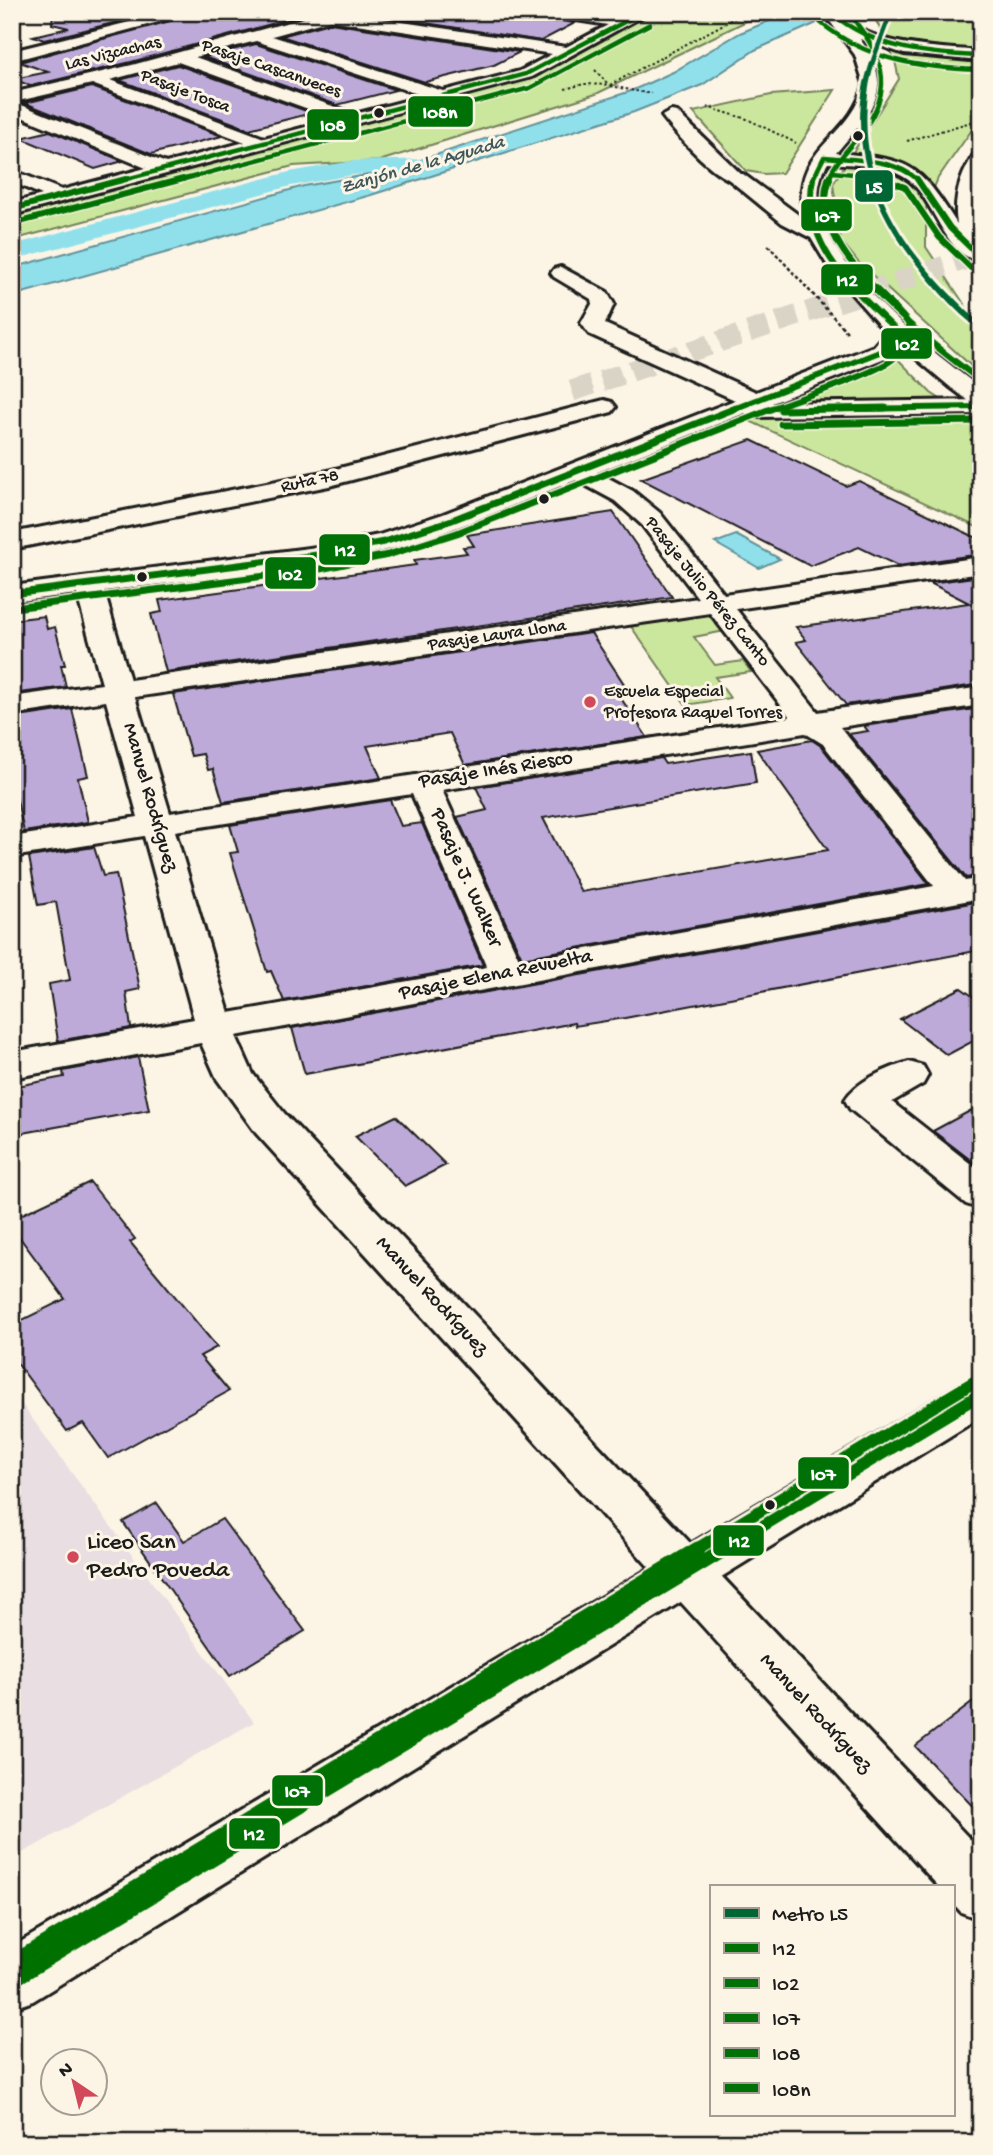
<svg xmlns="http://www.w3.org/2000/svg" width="993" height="2155" font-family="'Gochi Hand',sans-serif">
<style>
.built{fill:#e9dee1}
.green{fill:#cbe69d;stroke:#74815c;stroke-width:2}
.water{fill:#90e0ec;stroke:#629299;stroke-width:2}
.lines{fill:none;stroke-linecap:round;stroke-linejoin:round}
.canal{fill:#90e0ec;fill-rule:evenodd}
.building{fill:#bdaad9;stroke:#1c1c1c;stroke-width:2}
.highway-tunnel{stroke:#dad4c7;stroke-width:21;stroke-dasharray:21 10;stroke-linecap:butt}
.minor-casing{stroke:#1c1c1c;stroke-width:6}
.major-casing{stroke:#1c1c1c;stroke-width:6}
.highway-casing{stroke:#1c1c1c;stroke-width:6}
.path-far1{stroke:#1c1c1c;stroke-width:2;stroke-dasharray:2.5 2.5;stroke-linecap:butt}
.path{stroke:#1c1c1c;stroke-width:2.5;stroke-dasharray:3.5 2.5;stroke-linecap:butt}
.minor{fill:#fcf5e5;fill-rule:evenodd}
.major{fill:#fcf5e5;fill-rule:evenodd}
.highway{fill:#fcf5e5;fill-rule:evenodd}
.bus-1-far4-casing{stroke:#fcf5e5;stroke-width:7}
.bus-1-far3-casing{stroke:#fcf5e5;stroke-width:9}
.bus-1-far2-casing{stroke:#fcf5e5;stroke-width:10}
.bus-1-far1-casing{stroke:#fcf5e5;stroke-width:18}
.bus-1-casing{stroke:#fcf5e5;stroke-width:20}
.bus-2-far2-casing{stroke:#fcf5e5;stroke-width:7}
.bus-2-far1-casing{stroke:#fcf5e5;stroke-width:9}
.bus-2-casing{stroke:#fcf5e5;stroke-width:10}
.bus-3-far3-casing{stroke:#fcf5e5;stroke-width:7}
.bus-3-far2-casing{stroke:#fcf5e5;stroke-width:9}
.bus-3-far1-casing{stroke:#fcf5e5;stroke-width:18}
.bus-3-casing{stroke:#fcf5e5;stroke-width:20}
.bus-4-far1-casing{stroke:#fcf5e5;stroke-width:7}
.bus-4-casing{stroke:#fcf5e5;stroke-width:9}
.bus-5-far1-casing{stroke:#fcf5e5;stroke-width:7}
.bus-5-casing{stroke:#fcf5e5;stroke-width:9}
.bus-1-far4{stroke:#007106;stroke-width:4.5}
.bus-1-far3{stroke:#007106;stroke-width:6}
.bus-1-far2{stroke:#007106;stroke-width:7}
.bus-1-far1{stroke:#007106;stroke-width:12}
.bus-1{stroke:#007106;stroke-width:15}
.bus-2-far2{stroke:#007106;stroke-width:4.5}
.bus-2-far1{stroke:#007106;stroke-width:6}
.bus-2{stroke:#007106;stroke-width:7}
.bus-3-far3{stroke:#007106;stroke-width:4.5}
.bus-3-far2{stroke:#007106;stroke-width:6}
.bus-3-far1{stroke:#007106;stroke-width:12}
.bus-3{stroke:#007106;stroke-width:15}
.bus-4-far1{stroke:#007106;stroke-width:4.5}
.bus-4{stroke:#007106;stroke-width:6}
.bus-5-far1{stroke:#007106;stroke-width:4.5}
.bus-5{stroke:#007106;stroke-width:6}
.metro-1-casing{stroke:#fcf5e5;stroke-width:6}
.metro-1{fill:#063;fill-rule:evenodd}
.bus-dot{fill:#1c1c1c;stroke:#fcf5e5;stroke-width:2.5}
.poi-dot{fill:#d1495b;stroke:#fcf5e5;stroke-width:2.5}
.labels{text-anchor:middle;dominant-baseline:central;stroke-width:6;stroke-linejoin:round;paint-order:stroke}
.far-street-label{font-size:18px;fill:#1c1c1c;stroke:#fcf5e5}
.far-poi-label{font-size:18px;fill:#1c1c1c;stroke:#fcf5e5;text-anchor:start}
.far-water-label{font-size:19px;font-style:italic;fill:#3f575a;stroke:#fcf5e5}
.street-label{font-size:21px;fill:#1c1c1c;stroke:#fcf5e5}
.near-poi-label{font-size:24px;fill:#1c1c1c;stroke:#fcf5e5;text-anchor:start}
.line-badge{stroke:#fcf5e5;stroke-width:2.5}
.badge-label{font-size:19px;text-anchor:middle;font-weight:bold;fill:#fff}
</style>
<rect width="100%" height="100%" fill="#fcf5e5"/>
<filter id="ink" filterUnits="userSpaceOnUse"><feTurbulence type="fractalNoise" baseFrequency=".0143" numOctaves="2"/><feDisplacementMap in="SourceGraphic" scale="14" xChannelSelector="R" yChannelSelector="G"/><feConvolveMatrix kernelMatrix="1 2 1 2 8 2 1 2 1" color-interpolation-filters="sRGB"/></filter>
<g filter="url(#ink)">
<polygon class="built" points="12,1391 254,1722 12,1859"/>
<g class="green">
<polygon points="652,12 765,12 596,94 379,161 293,166 12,240 12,215 537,76"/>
<polygon points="872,12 981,12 981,117 938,178 926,208 926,247 981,329 981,375 858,262 841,241 833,184 899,79 895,61"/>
<polygon points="835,90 782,173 764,174 746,171 693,112 771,95"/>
<polygon points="888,349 931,393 981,425 981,529 739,416 857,368"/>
<polygon points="716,612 730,630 694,637 715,665 743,661 751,672 715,677 730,698 686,705 630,625"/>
</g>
<g class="water">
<polygon points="791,12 842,12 755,50 702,85 634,112 371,195 12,296 12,268 304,186 384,172 631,91 673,72 740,33"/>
<polygon points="736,535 780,559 759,568 715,543"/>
</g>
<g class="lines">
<polygon class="canal" points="431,159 442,166 439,171 353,175 291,186 12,260 12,245 289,172 353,161"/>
</g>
<g class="building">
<polygon points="53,12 158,12 44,40 33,36 69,28 52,24"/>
<polygon points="198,12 308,14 131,62 31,86 13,79 48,72 20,62"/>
<polygon points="356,12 541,12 551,19 575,23 541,41"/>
<polygon points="330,23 520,52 494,65 425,82 281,36"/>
<polygon points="256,44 396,90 337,105 204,57"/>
<polygon points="178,65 312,113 249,129 119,80"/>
<polygon points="92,87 222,136 151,154 25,103"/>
<polygon points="50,131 123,161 95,169 21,138"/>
<polygon points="751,440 846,486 859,481 981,540 981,554 898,566 859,547 810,566 641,479"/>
<polygon points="613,512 672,597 166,672 151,614 162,612 159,600 416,565 414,560 467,553 463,547 474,546 467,535"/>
<polygon points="981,576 981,684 846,705 796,642 806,640 796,627 969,603 930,583"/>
<polygon points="44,616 47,629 55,627 65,665 61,665 66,687 12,694 12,620"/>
<polygon points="591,633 628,690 616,691 647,737 465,765 450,733 419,738 367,746 381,778 223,802 213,769 208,770 203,754 191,756 173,694"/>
<polygon points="981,708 981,875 966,878 849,734 868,731 864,726"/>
<polygon points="72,709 88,776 78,778 88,822 24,832 12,778 12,718"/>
<polygon points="812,740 821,746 929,884 522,958 457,817 487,810 476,787 661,758 665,764 751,751 756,783 543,818 581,892 828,850 757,750"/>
<polygon points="390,800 401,826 422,823 483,965 284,1001 271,971 267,972 230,853 238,852 230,825"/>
<polygon points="94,847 103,876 116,874 140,989 126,992 131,1028 58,1041 49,984 70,980 56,902 38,905 29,857"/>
<polygon points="981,901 981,950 625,1018 575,1026 574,1023 305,1074 292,1028"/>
<polygon points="961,988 981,1002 981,1037 947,1055 900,1019"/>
<polygon points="138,1057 149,1110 12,1135 12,1087 64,1077 63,1071"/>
<polygon points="981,1105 981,1168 933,1131"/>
<polygon points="396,1116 446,1165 405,1186 355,1136"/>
<polygon points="90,1182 135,1239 130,1242 217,1347 200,1356 229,1391 108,1458 83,1423 67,1431 12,1356 12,1325 65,1299 12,1227 12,1219"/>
<polygon points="157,1503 184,1541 222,1519 305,1631 230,1676 123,1522"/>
<polygon points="981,1696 981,1815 915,1746"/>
</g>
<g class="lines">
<polyline class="highway-tunnel" points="572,391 981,254"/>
<defs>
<g id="minor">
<polygon points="170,12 196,12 12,61 12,51"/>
<path d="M311 12H351L350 14 566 47 608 25 551 16 544 12C569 12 593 15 617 17 626 17 639 12 650 12L532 77 12 215V203L42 195 12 182V170L62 190 146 168 12 113V93L132 65 311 16ZM330 20 552 54 520 71 443 91 272 36ZM256 41 424 96 355 114 195 57ZM178 62 336 119 264 138 110 80ZM92 84 245 142 166 163 14 102Z"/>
<path d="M671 111 677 112 745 178 743 182C721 187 675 133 662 116Z"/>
<path d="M561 267 607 292 614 304 605 324 756 392 874 346 890 327H906L909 332 890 356 772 403 981 400V414L755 417 745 413 597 472 633 491 660 513 724 594 981 557V573L736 609 818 712 981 687V705L840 727 965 881 981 878V898L236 1036 253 1074 284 1113 981 1851V1920L961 1912 953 1903V1887H939L256 1133 217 1079 201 1043 12 1078V1052L194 1019 144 836 12 857V837L138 817 106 701 12 715V697L102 684 77 594 12 602V586L317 547 379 535 443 514 735 400 589 334 581 323 592 304 591 299 554 277 551 273 554 269ZM576 480 615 501 642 525 698 598 130 680 104 591C198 578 297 573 390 549 453 532 514 504 576 480ZM710 613 790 717 170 813 135 697ZM805 733 823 744 934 886 520 961 442 790ZM412 794 487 967 229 1013 175 831Z"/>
<path d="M909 1062 923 1066 928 1075 923 1084 892 1102 981 1172V1209L966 1204 850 1109 845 1100C856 1081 888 1068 909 1062Z"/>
</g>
<g id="major">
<path d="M823 12H838C867 47 938 47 981 51V61L904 54 860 39C897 89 871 112 836 153 910 159 918 162 957 224 953 198 960 175 975 153L981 152C981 171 974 188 974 207 975 225 981 242 981 262 943 255 934 197 907 179 885 164 853 165 828 163 779 237 931 351 981 388V406L973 404 949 386 887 334 829 268 811 238 782 223 727 178 729 174H743L804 219C788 147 851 141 864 84L855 55Z"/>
<polygon points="981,1376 981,1417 33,2001 12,2009 12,1947 965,1381"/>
</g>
<polygon id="highway" points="604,400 612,402 616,407 612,412 329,486 12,549 12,533 328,471"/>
</defs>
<use href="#minor" class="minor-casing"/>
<use href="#major" class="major-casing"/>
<use href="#highway" class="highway-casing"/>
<g class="path-far1">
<polyline points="925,12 938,21"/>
<polyline points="595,70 608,84"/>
<polyline points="610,85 746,12"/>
<polyline points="611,86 651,94"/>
<polyline points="565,89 584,84 609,85"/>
<polyline points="707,107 747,119 796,143"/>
<polyline points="977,118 973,116 979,112 973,100 975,93 981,89"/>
<polyline points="907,141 981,119"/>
</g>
<g class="path">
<polyline points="768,245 847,332"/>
<polyline points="970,439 981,446"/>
</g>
<use href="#minor" class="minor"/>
<use href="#major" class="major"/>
<use href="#highway" class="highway"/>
<defs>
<path id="bus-1-far4" d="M812 181 824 157C854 160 896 158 919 181"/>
<g id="bus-1-far3">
<polyline points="917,179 950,228 981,258"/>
<path d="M731 410 882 351 898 332C856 291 799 244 813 179"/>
<polyline points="781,410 981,407"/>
</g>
<g id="bus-1-far2">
<polyline points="781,410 885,408"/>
<polyline points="12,594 317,555 384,542 452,520 736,408"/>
</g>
<polyline id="bus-1-far1" points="723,1550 981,1394"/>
<polyline id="bus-1" points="12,1980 725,1549"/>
<polyline id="bus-2-far2" points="829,181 832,172 875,176 888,181"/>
<g id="bus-2-far1">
<polyline points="883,179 905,187 939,237 971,268"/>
<path d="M768 410C804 396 853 382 886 364 901 355 917 336 906 320 873 281 809 239 830 179"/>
</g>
<g id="bus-2">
<polyline points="781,424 981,421"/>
<polyline points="14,608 320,569 388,555 457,533 773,408"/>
</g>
<path id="bus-3-far3" d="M827 181C835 162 849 148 862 132 898 85 881 54 848 12"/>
<path id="bus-3-far2" d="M828 179C804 250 932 344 981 381"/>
<polyline id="bus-3-far1" points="695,1550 974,1382"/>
<polyline id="bus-3" points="12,1963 698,1549"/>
<g id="bus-4-far1">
<path d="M830 12C874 49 925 54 981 56"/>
<polyline points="119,181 526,74 643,12"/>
</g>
<polyline id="bus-4" points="12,209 126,179"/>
<g id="bus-5-far1">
<path d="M820 22C867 61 921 68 981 70"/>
<polyline points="177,181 530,88 650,24"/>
</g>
<polyline id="bus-5" points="16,223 183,179"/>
</defs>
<use href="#bus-1-far4" class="bus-1-far4-casing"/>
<use href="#bus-1-far3" class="bus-1-far3-casing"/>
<use href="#bus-1-far2" class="bus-1-far2-casing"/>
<use href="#bus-1-far1" class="bus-1-far1-casing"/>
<use href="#bus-1" class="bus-1-casing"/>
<use href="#bus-2-far2" class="bus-2-far2-casing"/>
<use href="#bus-2-far1" class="bus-2-far1-casing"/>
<use href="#bus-2" class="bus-2-casing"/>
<use href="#bus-3-far3" class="bus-3-far3-casing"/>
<use href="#bus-3-far2" class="bus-3-far2-casing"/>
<use href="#bus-3-far1" class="bus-3-far1-casing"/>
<use href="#bus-3" class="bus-3-casing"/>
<use href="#bus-4-far1" class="bus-4-far1-casing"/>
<use href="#bus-4" class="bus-4-casing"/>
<use href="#bus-5-far1" class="bus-5-far1-casing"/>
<use href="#bus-5" class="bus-5-casing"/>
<use href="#bus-1-far4" class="bus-1-far4"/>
<use href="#bus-1-far3" class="bus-1-far3"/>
<use href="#bus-1-far2" class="bus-1-far2"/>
<use href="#bus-1-far1" class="bus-1-far1"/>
<use href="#bus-1" class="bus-1"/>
<use href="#bus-2-far2" class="bus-2-far2"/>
<use href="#bus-2-far1" class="bus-2-far1"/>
<use href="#bus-2" class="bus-2"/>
<use href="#bus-3-far3" class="bus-3-far3"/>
<use href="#bus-3-far2" class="bus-3-far2"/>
<use href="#bus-3-far1" class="bus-3-far1"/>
<use href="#bus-3" class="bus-3"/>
<use href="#bus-4-far1" class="bus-4-far1"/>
<use href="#bus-4" class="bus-4"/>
<use href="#bus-5-far1" class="bus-5-far1"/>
<use href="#bus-5" class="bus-5"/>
<defs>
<path id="metro-1" d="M889 12H893C884 39 871 66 868 94 856 193 913 261 981 324V330C960 317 936 289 921 270 878 217 849 152 864 83 870 59 880 36 889 12Z"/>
</defs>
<use href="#metro-1" class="metro-1-casing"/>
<use href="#metro-1" class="metro-1"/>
</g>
</g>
<g class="bus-dot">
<circle cx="379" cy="113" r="6"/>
<circle cx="858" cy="136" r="6"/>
<circle cx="544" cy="499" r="6"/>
<circle cx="142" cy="577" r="6"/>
<circle cx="770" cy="1505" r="6"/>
</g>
<g class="poi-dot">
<circle cx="590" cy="702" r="7"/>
<circle cx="73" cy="1557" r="7"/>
</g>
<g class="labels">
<g class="far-street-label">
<text transform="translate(113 54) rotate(-14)">Las Vizcachas</text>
<text transform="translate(271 69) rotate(19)">Pasaje Cascanueces</text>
<text transform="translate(185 92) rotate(21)">Pasaje Tosca</text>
<text transform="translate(310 482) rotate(-12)">Ruta 78</text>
<text transform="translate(707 592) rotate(51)">Pasaje Julio Pérez Canto</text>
<text transform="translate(497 636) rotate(-8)">Pasaje Laura Llona</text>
</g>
<g class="far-poi-label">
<text x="604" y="692">Escuela Especial<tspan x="604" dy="21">Profesora Raquel Torres</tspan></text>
</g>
<g class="far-water-label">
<text transform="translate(423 166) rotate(-16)">Zanjón de la Aguada</text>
</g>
<g class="street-label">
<text transform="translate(496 771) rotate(-9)">Pasaje Inés Riesco</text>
<text transform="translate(149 798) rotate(74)">Manuel Rodríguez</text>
<text transform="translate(465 878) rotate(66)">Pasaje J. Walker</text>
<text transform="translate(496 976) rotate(-11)">Pasaje Elena Revuelta</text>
<text transform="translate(431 1297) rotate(47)">Manuel Rodríguez</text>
<text transform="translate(815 1714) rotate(47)">Manuel Rodríguez</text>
</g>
<g class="near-poi-label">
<text x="87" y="1543">Liceo San<tspan x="87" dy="28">Pedro Poveda</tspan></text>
</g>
</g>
<g class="line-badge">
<rect x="407" y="95" width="67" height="33" rx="7" fill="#007106"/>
<rect x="306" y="108" width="54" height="33" rx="7" fill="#007106"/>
<rect x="854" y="169" width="40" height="34" rx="7" fill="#063"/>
<rect x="800" y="198" width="53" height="34" rx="7" fill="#007106"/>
<rect x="820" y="263" width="54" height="33" rx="7" fill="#007106"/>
<rect x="880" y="327" width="53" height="33" rx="7" fill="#007106"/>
<rect x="318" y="533" width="53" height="33" rx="7" fill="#007106"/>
<rect x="264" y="556" width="53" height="34" rx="7" fill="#007106"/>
<rect x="797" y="1456" width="53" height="34" rx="7" fill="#007106"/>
<rect x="712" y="1524" width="53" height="33" rx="7" fill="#007106"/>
<rect x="271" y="1774" width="53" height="33" rx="7" fill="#007106"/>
<rect x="228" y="1817" width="53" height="33" rx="7" fill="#007106"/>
</g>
<g class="badge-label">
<text x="440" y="118">I08n</text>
<text x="333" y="131">I08</text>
<text x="874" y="193">L5</text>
<text x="827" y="222">I07</text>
<text x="847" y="286">I12</text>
<text x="907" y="350">I02</text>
<text x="345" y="556">I12</text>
<text x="290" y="580">I02</text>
<text x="823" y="1480">I07</text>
<text x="739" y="1547">I12</text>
<text x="297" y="1797">I07</text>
<text x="254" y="1840">I12</text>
</g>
<rect width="993" height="2155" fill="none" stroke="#fcf5e5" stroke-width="42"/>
<rect x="21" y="21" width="951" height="2113" fill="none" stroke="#1c1c1c" stroke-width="2.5" filter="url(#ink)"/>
<rect x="710" y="1885" width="245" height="231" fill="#fcf5e5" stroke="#a29e95" stroke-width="2"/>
<rect x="724" y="1908" width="35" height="10" fill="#006633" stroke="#a29e95" stroke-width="2"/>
<text x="772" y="1920" font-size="21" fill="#1c1c1c">Metro L5</text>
<rect x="724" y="1943" width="35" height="10" fill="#007106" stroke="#a29e95" stroke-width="2"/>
<text x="772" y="1955" font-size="21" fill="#1c1c1c">I12</text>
<rect x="724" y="1978" width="35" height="10" fill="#007106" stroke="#a29e95" stroke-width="2"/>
<text x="772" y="1990" font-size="21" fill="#1c1c1c">I02</text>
<rect x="724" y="2013" width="35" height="10" fill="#007106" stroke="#a29e95" stroke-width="2"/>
<text x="772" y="2025" font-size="21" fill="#1c1c1c">I07</text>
<rect x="724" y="2048" width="35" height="10" fill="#007106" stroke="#a29e95" stroke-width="2"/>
<text x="772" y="2060" font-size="21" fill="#1c1c1c">I08</text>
<rect x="724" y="2083" width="35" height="10" fill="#007106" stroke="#a29e95" stroke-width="2"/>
<text x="772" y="2096" font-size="21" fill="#1c1c1c">I08n</text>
<g transform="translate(74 2082) rotate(325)"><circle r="33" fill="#fcf5e5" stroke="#a29e95" stroke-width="2"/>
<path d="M0-5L12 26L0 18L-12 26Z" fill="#d1495b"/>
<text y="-10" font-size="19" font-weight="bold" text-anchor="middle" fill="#1c1c1c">N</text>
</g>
</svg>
